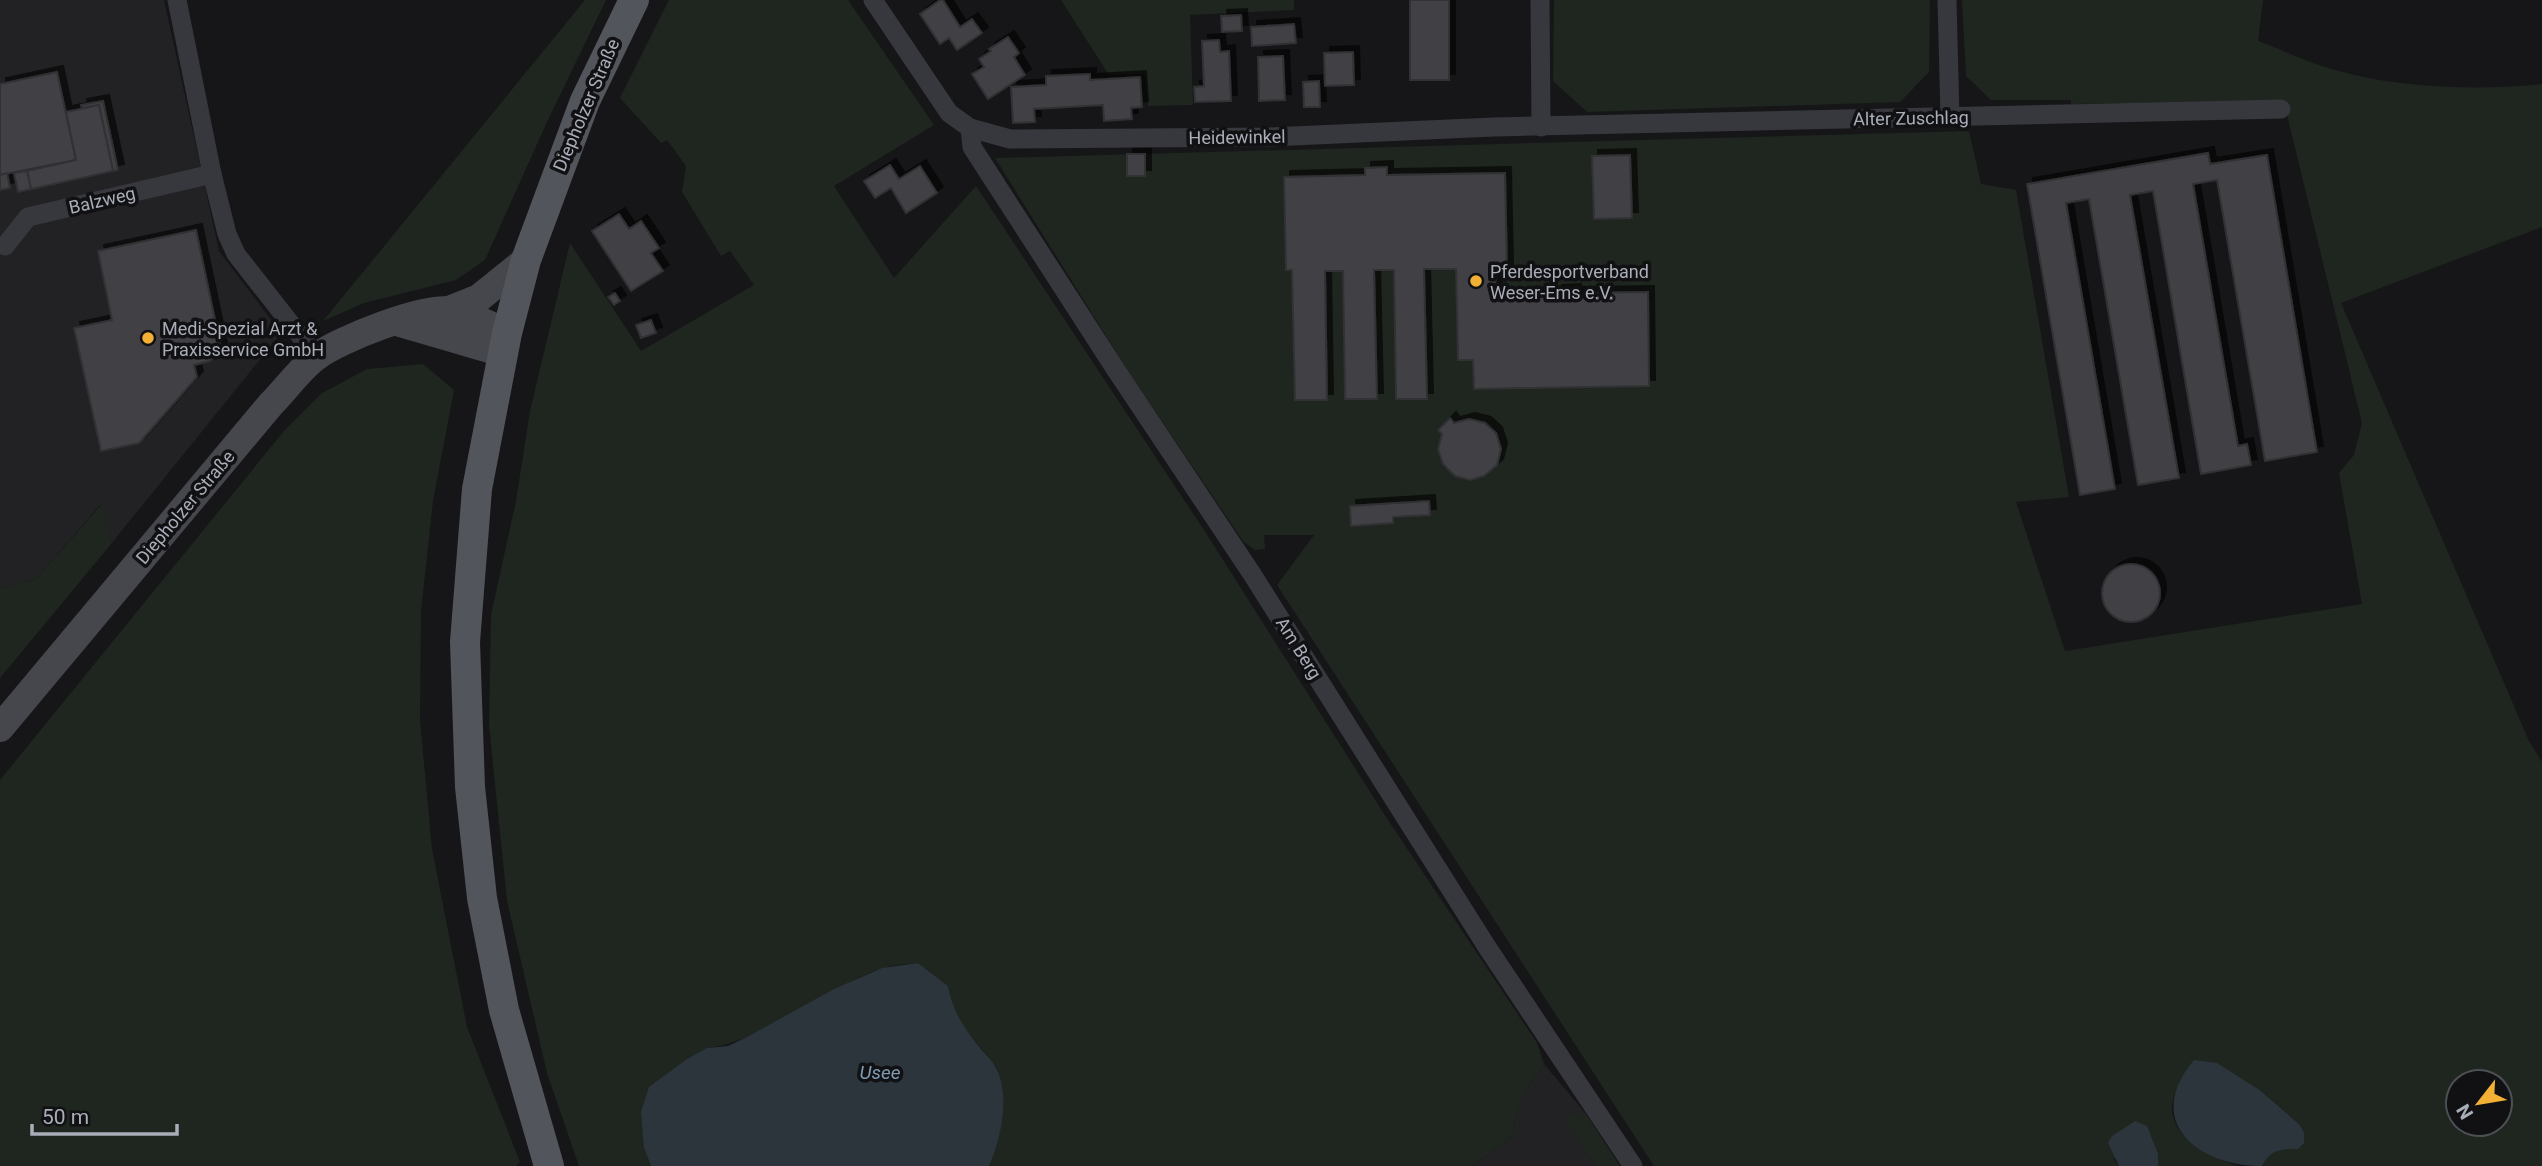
<svg xmlns="http://www.w3.org/2000/svg" width="2542" height="1166" font-family="Roboto,sans-serif">
<style>
.built{fill:#222225}
.green{fill:#1e261f;fill-rule:evenodd}
.water{fill:#2c353c}
.building{fill:#404145;stroke:#303034;stroke-width:2;filter:url(#shadow)}
.lines{fill:none;stroke-linecap:round;stroke-linejoin:round}
.minor{stroke:#37383d;stroke-width:19}
.secondary{stroke:#45474d;stroke-width:28}
.primary{stroke:#53555c;stroke-width:30}
.poi-dot{fill:#f2b134;stroke:#111113;stroke-width:2.5}
.labels{text-anchor:middle;dominant-baseline:central;stroke-width:7;stroke-linejoin:round;paint-order:stroke}
.street-label{font-size:18px;fill:#a8adb8;stroke:#111113}
.poi-label{font-size:18px;fill:#a8adb8;stroke:#111113;text-anchor:start}
.water-label{font-size:19px;font-style:italic;fill:#7f9bb3;stroke:#111113}
</style>
<defs>
<filter id="shadow"><feDropShadow dx="6" dy="-6" stdDeviation="0" flood-color="#0009"/></filter>
</defs>
<rect width="100%" height="100%" fill="#161618"/>
<g class="built">
<polygon points="0,0 164,0 219,251 278,329 279,336 111,544 101,504 36,579 0,589"/>
<polygon points="1544,1064 1586,1114 1576,1114 1566,1120 1596,1166 1472,1166 1511,1137 1521,1097"/>
</g>
<g class="green">
<polygon points="585,0 606,0 546,124 485,260 456,280 364,303 323,321"/>
<path d="M669 0H848L934 125 834 186 894 278 976 186 1206 533 1386 817 1537 1043 1544 1064 1521 1097 1511 1137 1472 1166H989L1000 1130 997 1068 963 1027 952 1006 948 986 918 963C906 964 892 965 880 969 823 989 766 1041 707 1048L644 1148 651 1166H579L547 1073 507 901 489 725 491 615 516 501 530 411 570 243 641 351 754 285 730 251 721 256 682 192 686 166 667 140 661 143 620 98Z"/>
<polygon points="1061,0 1294,0 1294,10 1190,15 1193,105 1148,106 1145,74 1109,75"/>
<polygon points="1554,0 1930,0 1929,72 1900,102 1587,112 1553,81"/>
<path d="M1962 0H2263L2258 41C2285 51 2311 64 2339 71 2399 88 2480 91 2542 84V227L2341 303 2529 741 2542 762V1166H2262C2270 1150 2281 1149 2298 1149L2300 1125 2261 1091 2188 1068C2182 1080 2171 1097 2172 1111 2176 1143 2213 1157 2238 1166H2158L2113 1158 2119 1166H1654L1277 585 1314 535H1264L1265 549 1255 550 1243 541 1126 368 995 158 1969 131 1981 184 2016 190 2069 497 2016 502 2065 651 2362 604 2339 473 2354 455 2362 423 2288 119 2287 101 2071 104V100H1991L1966 76ZM2458 1082H2500V1124H2458Z"/>
<polygon points="423,364 454,390 433,501 421,611 420,720 432,849 467,1027 520,1162 516,1166 0,1166 0,780 284,431 322,393 367,369"/>
<polygon points="102,504 111,544 0,678 0,589 36,579"/>
<polygon points="1576,1114 1586,1114 1620,1166 1596,1166 1565,1120"/>
</g>
<g class="water">
<path d="M918 963 948 986C953 1012 964 1028 980 1048 986 1055 994 1062 997 1070 1010 1098 1001 1138 989 1166H651L644 1148 641 1112 649 1087 687 1059 707 1048 728 1046 749 1036 834 989 882 968Z"/>
<path d="M2194 1060 2217 1063 2261 1091 2300 1125 2304 1133V1143L2298 1149C2281 1149 2270 1150 2262 1166 2198 1166 2142 1122 2194 1060Z"/>
<polygon points="2135,1121 2147,1126 2158,1154 2158,1166 2119,1166 2108,1143 2112,1136"/>
</g>
<g class="building">
<polygon points="940,0 943,0 960,27 972,19 982,33 957,50 949,38 940,44 920,14"/>
<rect x="1410" y="0" width="39" height="80"/>
<polygon points="1241,15 1242,31 1222,32 1221,16"/>
<polygon points="1294,24 1296,43 1252,46 1251,27"/>
<polygon points="1008,37 1019,53 1014,57 1025,75 988,99 972,74 984,67 979,59 991,51 989,49"/>
<polygon points="1219,40 1220,52 1229,51 1231,101 1195,102 1194,87 1204,86 1202,41"/>
<polygon points="1353,52 1354,85 1325,86 1324,53"/>
<polygon points="1283,56 1285,100 1259,101 1258,57"/>
<polygon points="57,72 76,160 0,175 0,84"/>
<polygon points="1090,74 1090,80 1140,77 1142,107 1131,108 1132,119 1104,121 1103,105 1034,109 1035,122 1013,123 1011,87 1046,85 1046,76"/>
<polygon points="1319,81 1320,107 1304,107 1303,82"/>
<polygon points="103,101 118,170 113,171 99,105 82,108 81,105"/>
<polygon points="99,105 113,171 31,189 27,171 76,160 66,112"/>
<polygon points="2208,153 2210,164 2267,155 2317,452 2265,461 2217,180 2193,184 2238,446 2247,444 2251,465 2201,474 2153,191 2130,195 2179,478 2138,485 2089,199 2066,203 2115,489 2080,495 2027,184"/>
<rect x="1127" y="154" width="18" height="22"/>
<polygon points="1630,155 1632,218 1594,219 1592,156"/>
<polygon points="890,165 899,179 920,166 937,193 906,213 891,188 875,198 864,181"/>
<polygon points="1387,167 1387,175 1505,173 1507,271 1495,271 1496,295 1556,293 1556,291 1575,290 1575,293 1648,292 1649,386 1474,389 1473,360 1458,360 1456,269 1424,269 1427,399 1396,399 1394,270 1374,270 1377,399 1345,399 1343,271 1325,271 1327,400 1295,400 1292,270 1286,270 1284,177 1365,175 1365,168"/>
<polygon points="27,171 31,189 18,192 14,173"/>
<polygon points="7,173 10,188 0,190 0,175"/>
<polygon points="619,214 629,229 641,221 659,248 651,253 663,271 631,291 592,231"/>
<polygon points="196,230 221,348 210,361 194,365 197,377 139,443 101,451 74,328 112,320 98,251"/>
<polygon points="615,293 620,301 614,305 608,297"/>
<polygon points="651,320 656,333 641,338 636,325"/>
<polygon points="1450,418 1454,423 1469,419 1485,423 1496,433 1501,449 1497,465 1484,476 1470,480 1455,476 1443,464 1438,449 1442,434 1438,430"/>
<polygon points="1429,501 1430,515 1393,517 1393,523 1351,526 1350,506"/>
<circle cx="2131" cy="593" r="29"/>
</g>
<g class="lines">
<g class="minor">
<polyline points="177,0 212,174 227,234 236,254 316,356"/>
<polyline points="873,0 949,113 970,128 1010,139 1269,137 1494,127 2281,109"/>
<polyline points="1540,0 1541,127"/>
<polyline points="1947,0 1950,117"/>
<polyline points="970,128 972,147 992,178 1116,370 1252,574 1487,947 1633,1166"/>
<polyline points="5,246 28,217 212,174"/>
</g>
<g class="secondary">
<polyline points="449,310 479,298 526,260"/>
<polyline points="397,322 503,353"/>
<path d="M0 728 271 404C286 389 299 370 316 357 337 340 426 305 452 311 471 315 489 325 507 333"/>
</g>
<polyline class="primary" points="549,1166 504,1010 482,898 470,787 465,642 477,489 507,333 526,260 585,101 634,0"/>
</g>
<g class="poi-dot">
<circle cx="1476" cy="281" r="7"/>
<circle cx="148" cy="338" r="7"/>
</g>
<g class="labels">
<g class="street-label">
<text transform="translate(586 105) rotate(-67)">Diepholzer Straße</text>
<text transform="translate(1911 118) rotate(-1)">Alter Zuschlag</text>
<text transform="translate(1237 137) rotate(-1)">Heidewinkel</text>
<text transform="translate(102 200) rotate(-13)">Balzweg</text>
<text transform="translate(185 507) rotate(-50)">Diepholzer Straße</text>
<text transform="translate(1299 648) rotate(58)">Am Berg</text>
</g>
<g class="poi-label">
<text x="1490" y="271">Pferdesportverband<tspan x="1490" dy="21">Weser-Ems e.V.</tspan></text>
<text x="162" y="328">Medi-Spezial Arzt &amp;<tspan x="162" dy="21">Praxisservice GmbH</tspan></text>
</g>
<g class="water-label">
<text x="880" y="1072">Usee</text>
</g>
</g>
<g transform="translate(2479 1103) rotate(239)"><circle r="33" fill="#111113" stroke="#4d4f55" stroke-width="2"/>
<path d="M0-5L12 26L0 18L-12 26Z" fill="#f2b134"/>
<text y="-10" font-size="19" font-weight="bold" text-anchor="middle" fill="#a8adb8">N</text>
</g>
<path d="M32 1124v10h145v-10" fill="none" stroke="#a8adb8" stroke-width="3.5"/>
<text x="42" y="1124" font-size="21" fill="#a8adb8" stroke="#111113" stroke-width="5" paint-order="stroke">50 m</text>
</svg>
